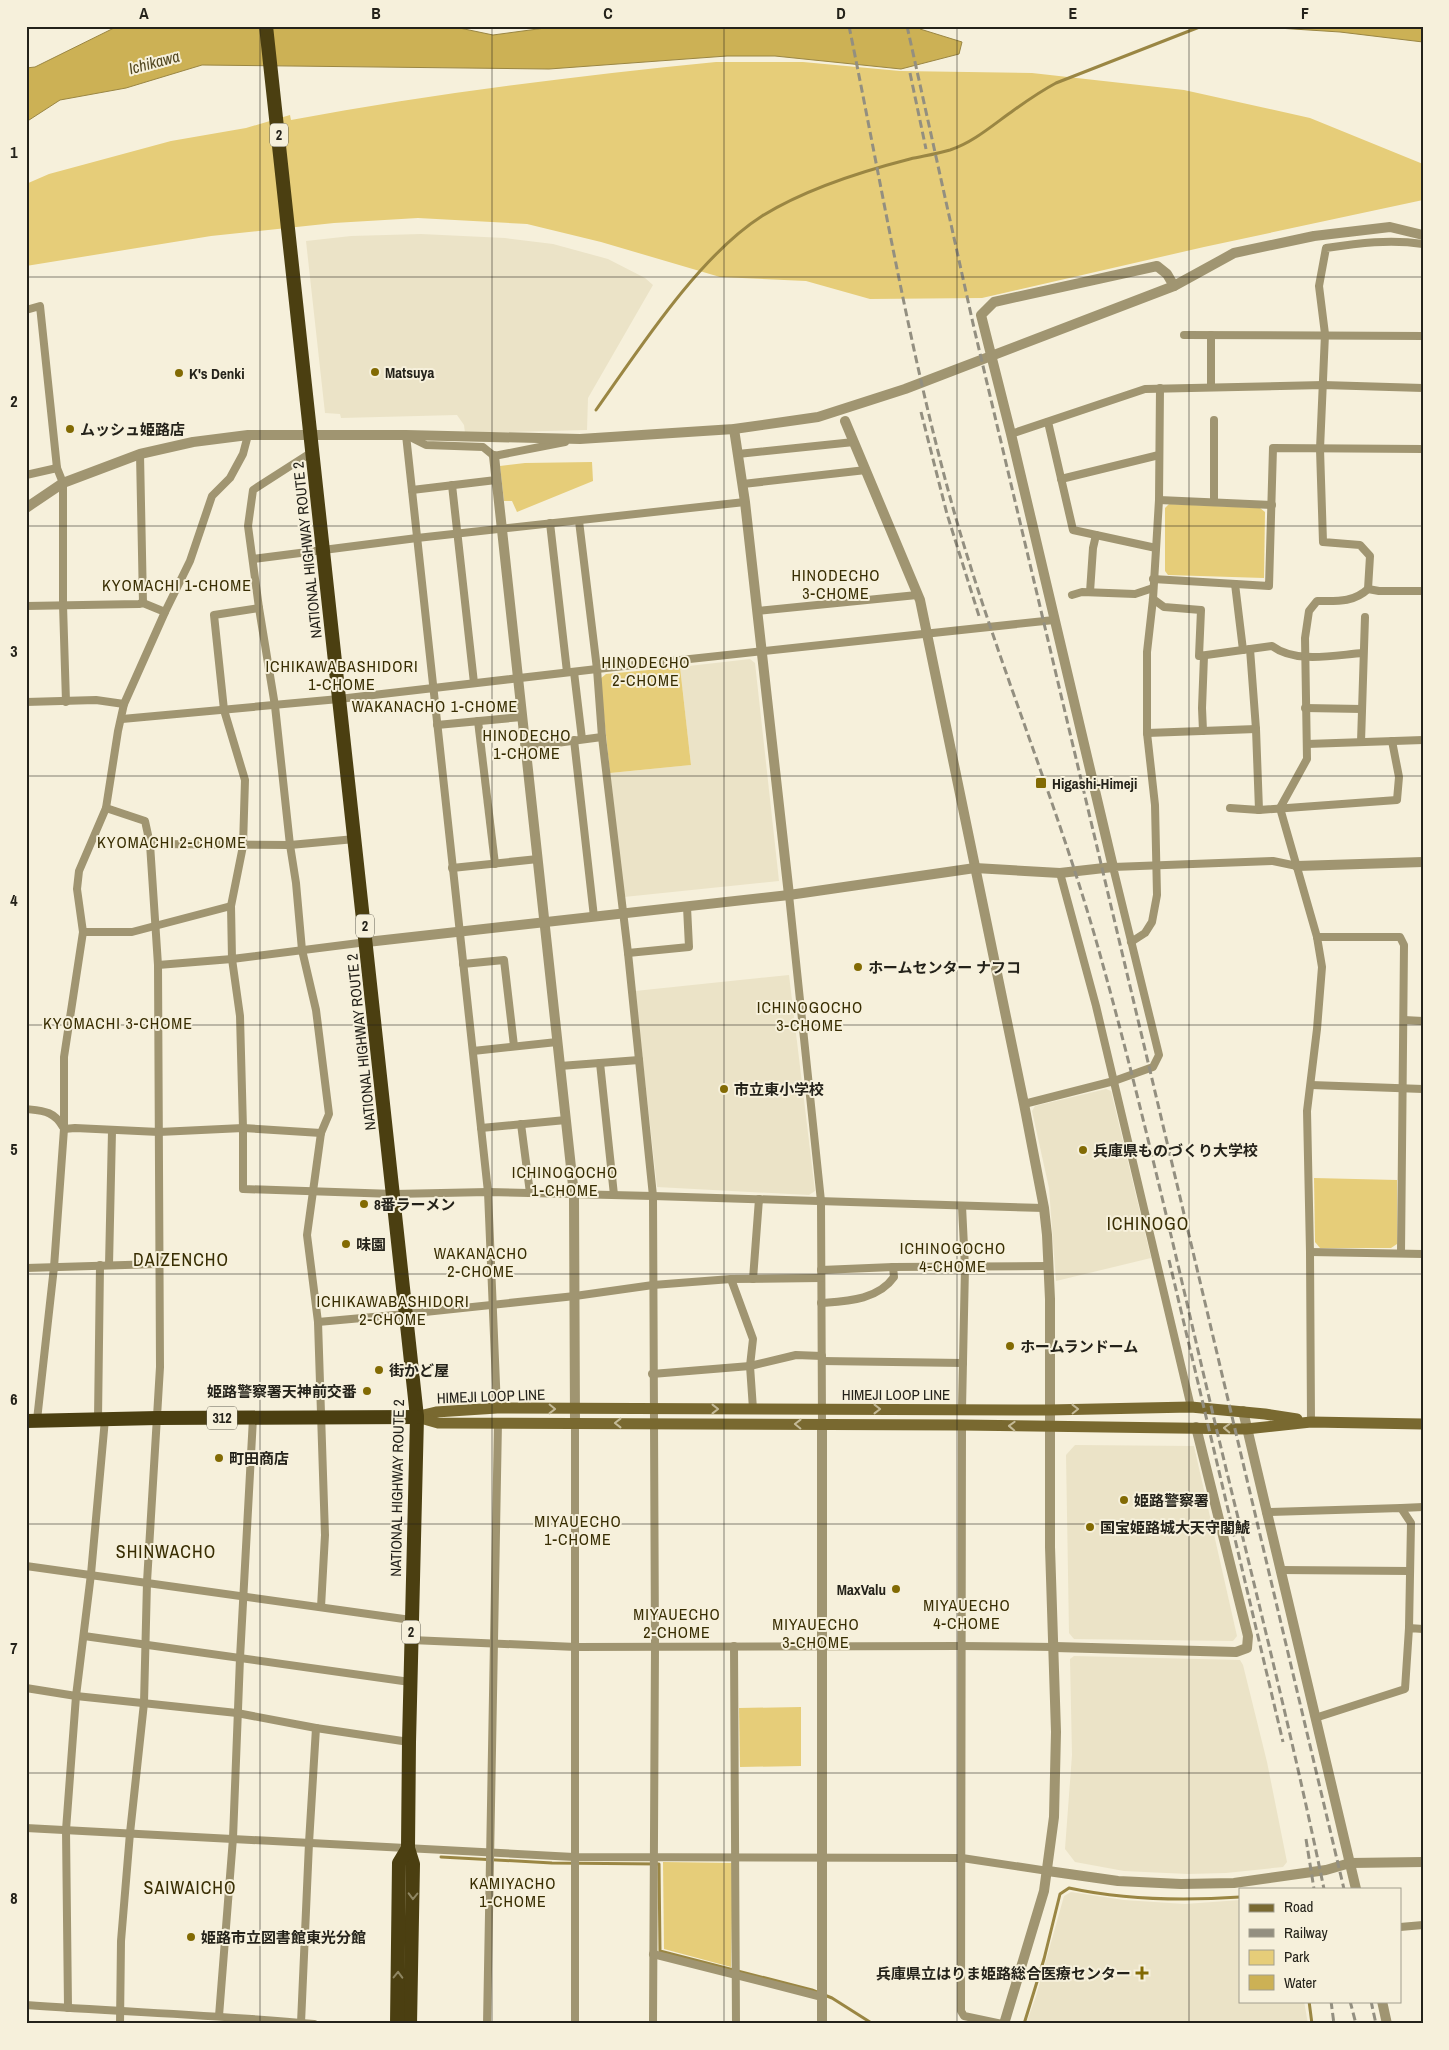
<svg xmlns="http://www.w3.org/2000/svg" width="1449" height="2050" font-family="'Archivo Narrow','Noto Sans JP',sans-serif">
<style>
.built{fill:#ebe3c7}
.green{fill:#e6cd79}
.water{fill:#ccb155;stroke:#9a8643}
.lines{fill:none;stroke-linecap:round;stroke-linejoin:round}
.stream{stroke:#9a8643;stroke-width:3}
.minor{stroke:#a09571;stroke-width:8}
.tertiary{stroke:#a09571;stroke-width:10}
.secondary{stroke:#796930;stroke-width:11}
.trunk{stroke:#4b3f11;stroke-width:14}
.rail{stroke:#938f80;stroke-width:3;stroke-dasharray:8 4;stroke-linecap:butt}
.oneway{stroke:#c4ba97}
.oneway2{stroke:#8f8662}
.grid{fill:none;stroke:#24221a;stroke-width:1;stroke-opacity:0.55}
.poi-dot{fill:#826a03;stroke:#f6f0db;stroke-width:2}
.labels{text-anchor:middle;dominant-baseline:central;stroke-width:4;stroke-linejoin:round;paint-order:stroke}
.shield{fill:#f6f0db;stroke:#636054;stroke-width:1}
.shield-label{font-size:14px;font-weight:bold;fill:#24221a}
.poi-label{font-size:15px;font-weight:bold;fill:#24221a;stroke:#f6f0db;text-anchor:start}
.street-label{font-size:15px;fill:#24221a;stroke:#f6f0db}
.water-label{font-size:16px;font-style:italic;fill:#524720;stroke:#f6f0db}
.neighbourhood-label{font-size:16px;letter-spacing:1px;fill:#382d02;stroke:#f6f0db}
.quarter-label{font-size:18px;letter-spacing:1px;fill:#382d02;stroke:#f6f0db}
.neatline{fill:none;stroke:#24221a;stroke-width:2}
.grid-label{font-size:16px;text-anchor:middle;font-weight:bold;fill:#24221a}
</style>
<rect width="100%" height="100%" fill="#f6f0db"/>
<g class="built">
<polygon points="421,234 505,238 553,244 608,259 645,278 653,285 588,398 587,430 465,433 464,425 457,415 341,418 340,414 325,413 306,241 351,236"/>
<polygon points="750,659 755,663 779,881 624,897 610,773 691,765 680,667"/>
<polygon points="789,975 815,1191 809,1195 657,1187 635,991"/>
<polygon points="1106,1089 1111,1091 1151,1258 1056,1281 1049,1188 1032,1111 1035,1106"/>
<polygon points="1075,1445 1194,1446 1237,1636 1233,1641 1074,1639 1069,1633 1066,1455"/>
<polygon points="1074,1656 1240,1660 1243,1665 1267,1762 1287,1862 1283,1867 1226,1873 1188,1874 1124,1871 1075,1862 1065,1849 1072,1755 1070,1659"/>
<polygon points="1071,1892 1124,1900 1185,1904 1240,1900 1240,2001 1304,2001 1308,2024 1026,2024 1036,1996 1064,1896"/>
</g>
<g class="green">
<path d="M716 62H803L900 71 1032 73 1184 90 1310 118 1423 164V200L1204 247 982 298 870 299 806 281 720 277 601 242 527 224 418 218 334 223 211 236 26 266V184L49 174 171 141 246 128 290 115 291 120C431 94 574 76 716 62Z"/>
<polygon points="592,462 593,481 517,512 512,501 504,501 500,466 525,463"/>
<polygon points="1169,504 1260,508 1265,512 1264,578 1168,575 1165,571 1165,508"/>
<polygon points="680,667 691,765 610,773 600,679 606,674"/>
<polygon points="1314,1178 1397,1180 1397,1244 1391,1248 1320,1248 1315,1242"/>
<polygon points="801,1707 801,1766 740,1767 739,1708"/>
<polygon points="663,1862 733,1863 731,1967 664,1949"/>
</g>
<g class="water">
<polygon points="118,26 450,26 493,35 560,26 924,26 920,29 962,42 959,54 901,69 775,56 727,56 549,69 202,65 126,88 60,100 26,122 26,68 35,67"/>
<polygon points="1246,26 1423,26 1423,42 1340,32"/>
</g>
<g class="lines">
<g class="stream">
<path d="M596 410C640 348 698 257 762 216 804 190 863 171 910 159 923 156 937 154 950 150 974 142 994 124 1014 110 1028 100 1041 91 1056 83L1202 26"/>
<polyline points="441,1857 552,1863 659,1864 660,1951 812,1990 832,1998 873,2024"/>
<polyline points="1309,2001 1312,2024"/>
<path d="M1024 2024 1044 1959 1060 1894 1069 1888C1125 1900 1183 1901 1240 1897"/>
</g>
<g class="minor">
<polyline points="26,310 40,306 57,468 63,483 63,605 66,702"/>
<polyline points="1184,335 1423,336"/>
<polyline points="1211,335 1211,387"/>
<polyline points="1214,420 1214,502"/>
<polyline points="1048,422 1073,530 1156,548"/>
<polyline points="1011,434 1145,389 1323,385 1423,388"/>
<polyline points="406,435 488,1192 497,1408"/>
<polyline points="408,436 426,445 483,447 494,456 565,442"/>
<polyline points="312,452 253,490 248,526 259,608 275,706 290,845 296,883 302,950 316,1010 329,1114 321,1133 307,1235 318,1322 325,1535 321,1607"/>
<polyline points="140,454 143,603"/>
<polyline points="738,454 854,442"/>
<polyline points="26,475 57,468"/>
<polyline points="1061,479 1159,455"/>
<polyline points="743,484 866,470"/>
<polyline points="452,485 474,683"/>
<polyline points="412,490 496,480"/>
<polyline points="1159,500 1272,505"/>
<polyline points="579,521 597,669 602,737 628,953 653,1196 655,1647 653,2024"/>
<polyline points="550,523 567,672"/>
<polyline points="253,559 417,538 745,502"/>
<polyline points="1153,579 1269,586 1273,448 1423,449"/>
<polyline points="1235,584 1243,650"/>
<polyline points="1368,589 1379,591 1423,591"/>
<polyline points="1090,592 1093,548 1096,535"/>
<polyline points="1072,595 1082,592 1135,594 1153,588"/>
<path d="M1153 599 1164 607 1201 610 1199 656 1272 646C1296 664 1335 655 1363 653"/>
<polyline points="26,606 139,604 143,603 165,612"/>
<polyline points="259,608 214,615 224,710 245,780 243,846 231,906 232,959 240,1016 243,1128 243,1189 394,1194 488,1192 653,1196 1044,1208"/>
<polyline points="757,611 917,595"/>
<polyline points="1250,649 1256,729 1259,810"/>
<polyline points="574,672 582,739"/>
<polyline points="26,702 96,700 124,704"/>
<polyline points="1305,708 1362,709"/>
<polyline points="122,719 339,699 597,669 1054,620"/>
<polyline points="478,721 495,864"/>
<polyline points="437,725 522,717"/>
<polyline points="1203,731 1202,708 1204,656"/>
<polyline points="1147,733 1256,729"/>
<polyline points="574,740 594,917"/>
<polyline points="1361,742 1365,617"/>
<polyline points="1307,744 1423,740"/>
<polyline points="526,747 602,737"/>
<polyline points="106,808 145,821 150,844 158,965 160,1367 147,1582 144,1703 130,1833 121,1941 120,2024"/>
<polyline points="1230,808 1259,810 1397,800 1399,777 1392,741"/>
<polyline points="150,844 290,845 355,839"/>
<polyline points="452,868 538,859"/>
<polyline points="1060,873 1096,1006 1191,1407"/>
<polyline points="789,895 821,1201 822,1424"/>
<polyline points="83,932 132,932 231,906"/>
<polyline points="1317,937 1400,937 1404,945 1401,1253"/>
<polyline points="1131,942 1145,933 1152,922 1157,895 1155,805 1147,733 1147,652 1153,599 1159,500 1160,388"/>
<polyline points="628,953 689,947 687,907"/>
<polyline points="463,964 504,960 514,1046"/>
<polyline points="158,965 232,959 367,942"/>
<polyline points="1404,1020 1423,1021"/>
<polyline points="473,1051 557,1042"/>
<polyline points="600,1063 614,1195"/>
<polyline points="560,1066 639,1060"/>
<polyline points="1311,1085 1423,1089"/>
<polyline points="1024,1104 1114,1081 1153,1067 1159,1055 1113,867 1273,861 1297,866"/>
<path d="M26 1109C44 1111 54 1111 63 1127"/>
<polyline points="521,1124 530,1193"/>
<polyline points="481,1128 566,1120"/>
<polyline points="64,1129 75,1128 159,1132 243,1128 321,1133"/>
<polyline points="962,1206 965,1267 962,1409"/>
<polyline points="1310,1252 1423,1254"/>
<polyline points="109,1265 112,1131"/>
<polyline points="26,1268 158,1264"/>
<polyline points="821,1270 893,1267 1048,1266"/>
<polyline points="731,1279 753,1339 750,1366 753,1409"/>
<polyline points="753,1279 759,1199"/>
<path d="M821 1303C847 1301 878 1300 894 1277L893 1267"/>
<polyline points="318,1322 406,1314 575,1296 653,1285 731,1279 821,1278"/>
<polyline points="822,1361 963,1363"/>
<polyline points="652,1374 750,1366 796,1355 822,1356"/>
<polyline points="98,1419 100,1265"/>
<polyline points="37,1420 54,1267 64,1129 64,1057 83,932 77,889 79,871 106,808 118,731 124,704 165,612 190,561 212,496 230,478 243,454 248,435"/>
<path d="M1311 1422 1310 1252 1307 1111 1317 1029 1322 967 1317 937 1280 808 1307 759 1305 638 1309 611 1317 601C1336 601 1353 603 1368 589L1370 556 1360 545 1323 542 1320 449 1325 334 1319 286 1326 248C1359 243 1390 239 1423 244"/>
<polyline points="575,1423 575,2024"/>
<polyline points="962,1425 961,2011 964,2016 1002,2024"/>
<polyline points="1401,1508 1423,1507"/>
<polyline points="1266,1512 1401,1508 1411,1523 1409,1628"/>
<polyline points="26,1566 411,1620"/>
<polyline points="1280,1570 1410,1571"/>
<polyline points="84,1636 410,1682"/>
<polyline points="411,1640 576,1647 960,1646 1055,1647"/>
<polyline points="734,1646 736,2024"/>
<polyline points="26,1688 76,1696 237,1713 316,1728 409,1742"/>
<polyline points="1315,1718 1405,1689 1409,1628 1423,1629"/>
<polyline points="26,1828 574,1857 962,1858 1048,1871"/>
<polyline points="1400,1927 1423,1925"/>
<polyline points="653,1954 822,1997"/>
<path d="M26 2005C122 2012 218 2015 314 2024"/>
<polyline points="68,2008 66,1830 76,1696 91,1574 105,1419"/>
<polyline points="219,2016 233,1838 240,1658 253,1418"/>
<polyline points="301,2023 309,1843 316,1728"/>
<polyline points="487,2024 498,1422"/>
</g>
<g class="tertiary">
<polyline points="845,421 920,600 1024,1104 1044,1208 1047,1235 1050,1299 1050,1547 1056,1732 1054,1817 1044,1891 1004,2024"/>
<polyline points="734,429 745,502 789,895"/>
<polyline points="494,456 574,1195 575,1423"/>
<polyline points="26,508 63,483 140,454 193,442 248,435 406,435 580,439 734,429 818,417 905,389 1174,286 1234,253 1314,236 1390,227 1423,235"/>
<polyline points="1297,866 1423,862"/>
<polyline points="367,942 789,895 975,868 1060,873 1113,867 1011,434 981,315 994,302 1157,266 1167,274 1174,286"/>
<polyline points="1243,1411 1356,1889"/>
<polyline points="1055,1647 1236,1652 1247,1648 1248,1636 1196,1427"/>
<polyline points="1048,1871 1118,1881 1181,1884 1234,1883 1326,1870 1350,1863 1423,1862"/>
<polyline points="1382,2001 1387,2024"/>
<polyline points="822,2024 822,1424"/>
</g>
<g class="secondary">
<polyline points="419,1416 436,1412 497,1408 1049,1410 1191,1407 1265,1414 1297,1419"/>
<polyline points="417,1417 438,1423 962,1425 1246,1429 1311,1422 1423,1424"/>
</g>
<g class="trunk">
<polyline points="266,26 417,1417 409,1742 408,1848 413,1864 410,2024"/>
<polyline points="26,1421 157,1418 417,1417"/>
<polyline points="397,2024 399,1863 408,1848"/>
</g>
<g class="rail">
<path d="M849 26C882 187 909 350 953 508 996 660 1059 806 1101 958 1144 1113 1179 1271 1216 1427 1253 1581 1292 1734 1324 1889"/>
<polyline points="907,26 974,328 1344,1889"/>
<polyline points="910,73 926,149"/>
<polyline points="921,412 947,514 979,616"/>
<polyline points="1169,1260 1283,1742"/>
<polyline points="1306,1839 1314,1889"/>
<polyline points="1331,2001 1334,2024"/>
<polyline points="1350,2001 1356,2024"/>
<polyline points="1371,2001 1376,2024"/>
</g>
</g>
<defs><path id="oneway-chevron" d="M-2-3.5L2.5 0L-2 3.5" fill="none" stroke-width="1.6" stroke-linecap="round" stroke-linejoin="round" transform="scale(1.25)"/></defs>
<g class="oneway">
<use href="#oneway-chevron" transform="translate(552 1409) rotate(1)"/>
<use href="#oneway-chevron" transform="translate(715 1409)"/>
<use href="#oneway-chevron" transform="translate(877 1409)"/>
<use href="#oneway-chevron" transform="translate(1075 1409) rotate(-1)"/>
<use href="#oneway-chevron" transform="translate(618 1423) rotate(180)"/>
<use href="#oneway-chevron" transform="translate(798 1424) rotate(-179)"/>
<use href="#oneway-chevron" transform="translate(1012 1426) rotate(-178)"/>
<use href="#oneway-chevron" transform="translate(1227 1428) rotate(-178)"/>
</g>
<g class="oneway2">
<use href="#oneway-chevron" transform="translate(413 1896) rotate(91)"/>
<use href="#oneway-chevron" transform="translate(398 1975) rotate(-89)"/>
</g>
<path class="grid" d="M260 26V2024M492 26V2024M724 26V2024M957 26V2024M1189 26V2024M26 277H1423M26 526H1423M26 776H1423M26 1025H1423M26 1274H1423M26 1524H1423M26 1773H1423"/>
<g class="poi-dot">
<circle cx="375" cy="372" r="5"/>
<circle cx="179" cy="373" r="5"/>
<circle cx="70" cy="429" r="5"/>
<rect x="1035" y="777" width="12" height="12" rx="2.5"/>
<circle cx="858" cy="967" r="5"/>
<circle cx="724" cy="1089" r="5"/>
<circle cx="1083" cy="1150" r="5"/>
<circle cx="364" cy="1204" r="5"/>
<circle cx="346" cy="1244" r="5"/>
<circle cx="1010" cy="1346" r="5"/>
<circle cx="379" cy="1370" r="5"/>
<circle cx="367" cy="1391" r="5"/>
<circle cx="219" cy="1458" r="5"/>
<circle cx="1124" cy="1500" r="5"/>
<circle cx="1090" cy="1527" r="5"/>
<circle cx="896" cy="1589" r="5"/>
<circle cx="191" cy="1937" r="5"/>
<path d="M1139.5 1965.5h5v5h5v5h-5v5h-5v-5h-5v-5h5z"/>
</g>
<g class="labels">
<g class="shield">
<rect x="270" y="123.5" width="18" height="23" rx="4"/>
<rect x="356" y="914.5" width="18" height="23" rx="4"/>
<rect x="207" y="1406.5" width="30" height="23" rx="4"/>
<rect x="402" y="1620.5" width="18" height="23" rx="4"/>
</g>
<g class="shield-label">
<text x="279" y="135">2</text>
<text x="365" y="926">2</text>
<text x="222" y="1418">312</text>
<text x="411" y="1632">2</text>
</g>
<g class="poi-label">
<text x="385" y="372">Matsuya</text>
<text x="189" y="373">K's Denki</text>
<text x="80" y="429">ムッシュ姫路店</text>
<text x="1052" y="783">Higashi-Himeji</text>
<text x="868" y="967">ホームセンター ナフコ</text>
<text x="734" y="1089">市立東小学校</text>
<text x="1093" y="1150">兵庫県ものづくり大学校</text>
<text x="374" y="1204">8番ラーメン</text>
<text x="356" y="1244">味園</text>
<text x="1020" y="1346">ホームランドーム</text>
<text x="389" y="1370">街かど屋</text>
<text x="357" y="1391" text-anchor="end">姫路警察署天神前交番</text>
<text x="229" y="1458">町田商店</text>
<text x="1134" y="1500">姫路警察署</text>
<text x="1100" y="1527">国宝姫路城大天守閣鯱</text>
<text x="886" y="1589" text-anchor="end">MaxValu</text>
<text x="201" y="1937">姫路市立図書館東光分館</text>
<text x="1131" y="1973" text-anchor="end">兵庫県立はりま姫路総合医療センター</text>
</g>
<g class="street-label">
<text transform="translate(307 550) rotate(-96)">NATIONAL HIGHWAY ROUTE 2</text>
<text transform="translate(361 1042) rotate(-96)">NATIONAL HIGHWAY ROUTE 2</text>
<text x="896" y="1394">HIMEJI LOOP LINE</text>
<text transform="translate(491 1396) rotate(-2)">HIMEJI LOOP LINE</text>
<text transform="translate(397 1488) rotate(-89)">NATIONAL HIGHWAY ROUTE 2</text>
</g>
<g class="water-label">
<text transform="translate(154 62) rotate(-15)">Ichikawa</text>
</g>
<g class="neighbourhood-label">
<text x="836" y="575">HINODECHO<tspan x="836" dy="18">3-CHOME</tspan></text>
<text x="177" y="585">KYOMACHI 1-CHOME</text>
<text x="646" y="662">HINODECHO<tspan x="646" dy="18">2-CHOME</tspan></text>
<text x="342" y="666">ICHIKAWABASHIDORI<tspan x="342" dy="18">1-CHOME</tspan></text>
<text x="435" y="706">WAKANACHO 1-CHOME</text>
<text x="527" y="735">HINODECHO<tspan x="527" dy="18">1-CHOME</tspan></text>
<text x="172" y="842">KYOMACHI 2-CHOME</text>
<text x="810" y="1007">ICHINOGOCHO<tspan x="810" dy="18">3-CHOME</tspan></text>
<text x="118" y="1023">KYOMACHI 3-CHOME</text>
<text x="565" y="1172">ICHINOGOCHO<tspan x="565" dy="18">1-CHOME</tspan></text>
<text x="953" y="1248">ICHINOGOCHO<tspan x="953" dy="18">4-CHOME</tspan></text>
<text x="481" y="1253">WAKANACHO<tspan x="481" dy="18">2-CHOME</tspan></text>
<text x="393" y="1301">ICHIKAWABASHIDORI<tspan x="393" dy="18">2-CHOME</tspan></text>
<text x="578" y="1521">MIYAUECHO<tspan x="578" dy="18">1-CHOME</tspan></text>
<text x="967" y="1605">MIYAUECHO<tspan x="967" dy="18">4-CHOME</tspan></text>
<text x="677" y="1614">MIYAUECHO<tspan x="677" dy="18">2-CHOME</tspan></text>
<text x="816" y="1624">MIYAUECHO<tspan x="816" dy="18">3-CHOME</tspan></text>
<text x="513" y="1883">KAMIYACHO<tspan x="513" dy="18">1-CHOME</tspan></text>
</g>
<g class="quarter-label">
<text x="1148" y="1223">ICHINOGO</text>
<text x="181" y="1259">DAIZENCHO</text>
<text x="166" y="1551">SHINWACHO</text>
<text x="190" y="1887">SAIWAICHO</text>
</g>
</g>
<rect width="1449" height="2050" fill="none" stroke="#f6f0db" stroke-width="55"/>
<rect x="1239" y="1888" width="162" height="115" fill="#f6f0db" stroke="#a29e8e"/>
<rect x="1249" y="1904" width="25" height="8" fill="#796930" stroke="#a29e8e"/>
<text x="1284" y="1912" font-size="15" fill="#24221a">Road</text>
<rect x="1249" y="1929" width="25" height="8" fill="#938f80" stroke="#a29e8e"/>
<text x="1284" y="1938" font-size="15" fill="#24221a">Railway</text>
<rect x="1249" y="1950" width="25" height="15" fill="#e6cd79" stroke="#a29e8e"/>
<text x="1284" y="1962" font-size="15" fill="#24221a">Park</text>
<rect x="1249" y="1975" width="25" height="15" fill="#ccb155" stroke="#a29e8e"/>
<text x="1284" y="1988" font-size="15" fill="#24221a">Water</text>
<rect x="28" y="28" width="1394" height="1994" class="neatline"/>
<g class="grid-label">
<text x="144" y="19">A</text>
<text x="376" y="19">B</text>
<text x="608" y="19">C</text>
<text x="841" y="19">D</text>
<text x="1073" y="19">E</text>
<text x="1305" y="19">F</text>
<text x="14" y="158">1</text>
<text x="14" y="407">2</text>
<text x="14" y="657">3</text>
<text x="14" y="906">4</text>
<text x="14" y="1155">5</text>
<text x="14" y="1405">6</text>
<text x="14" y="1654">7</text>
<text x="14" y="1904">8</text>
</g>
</svg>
